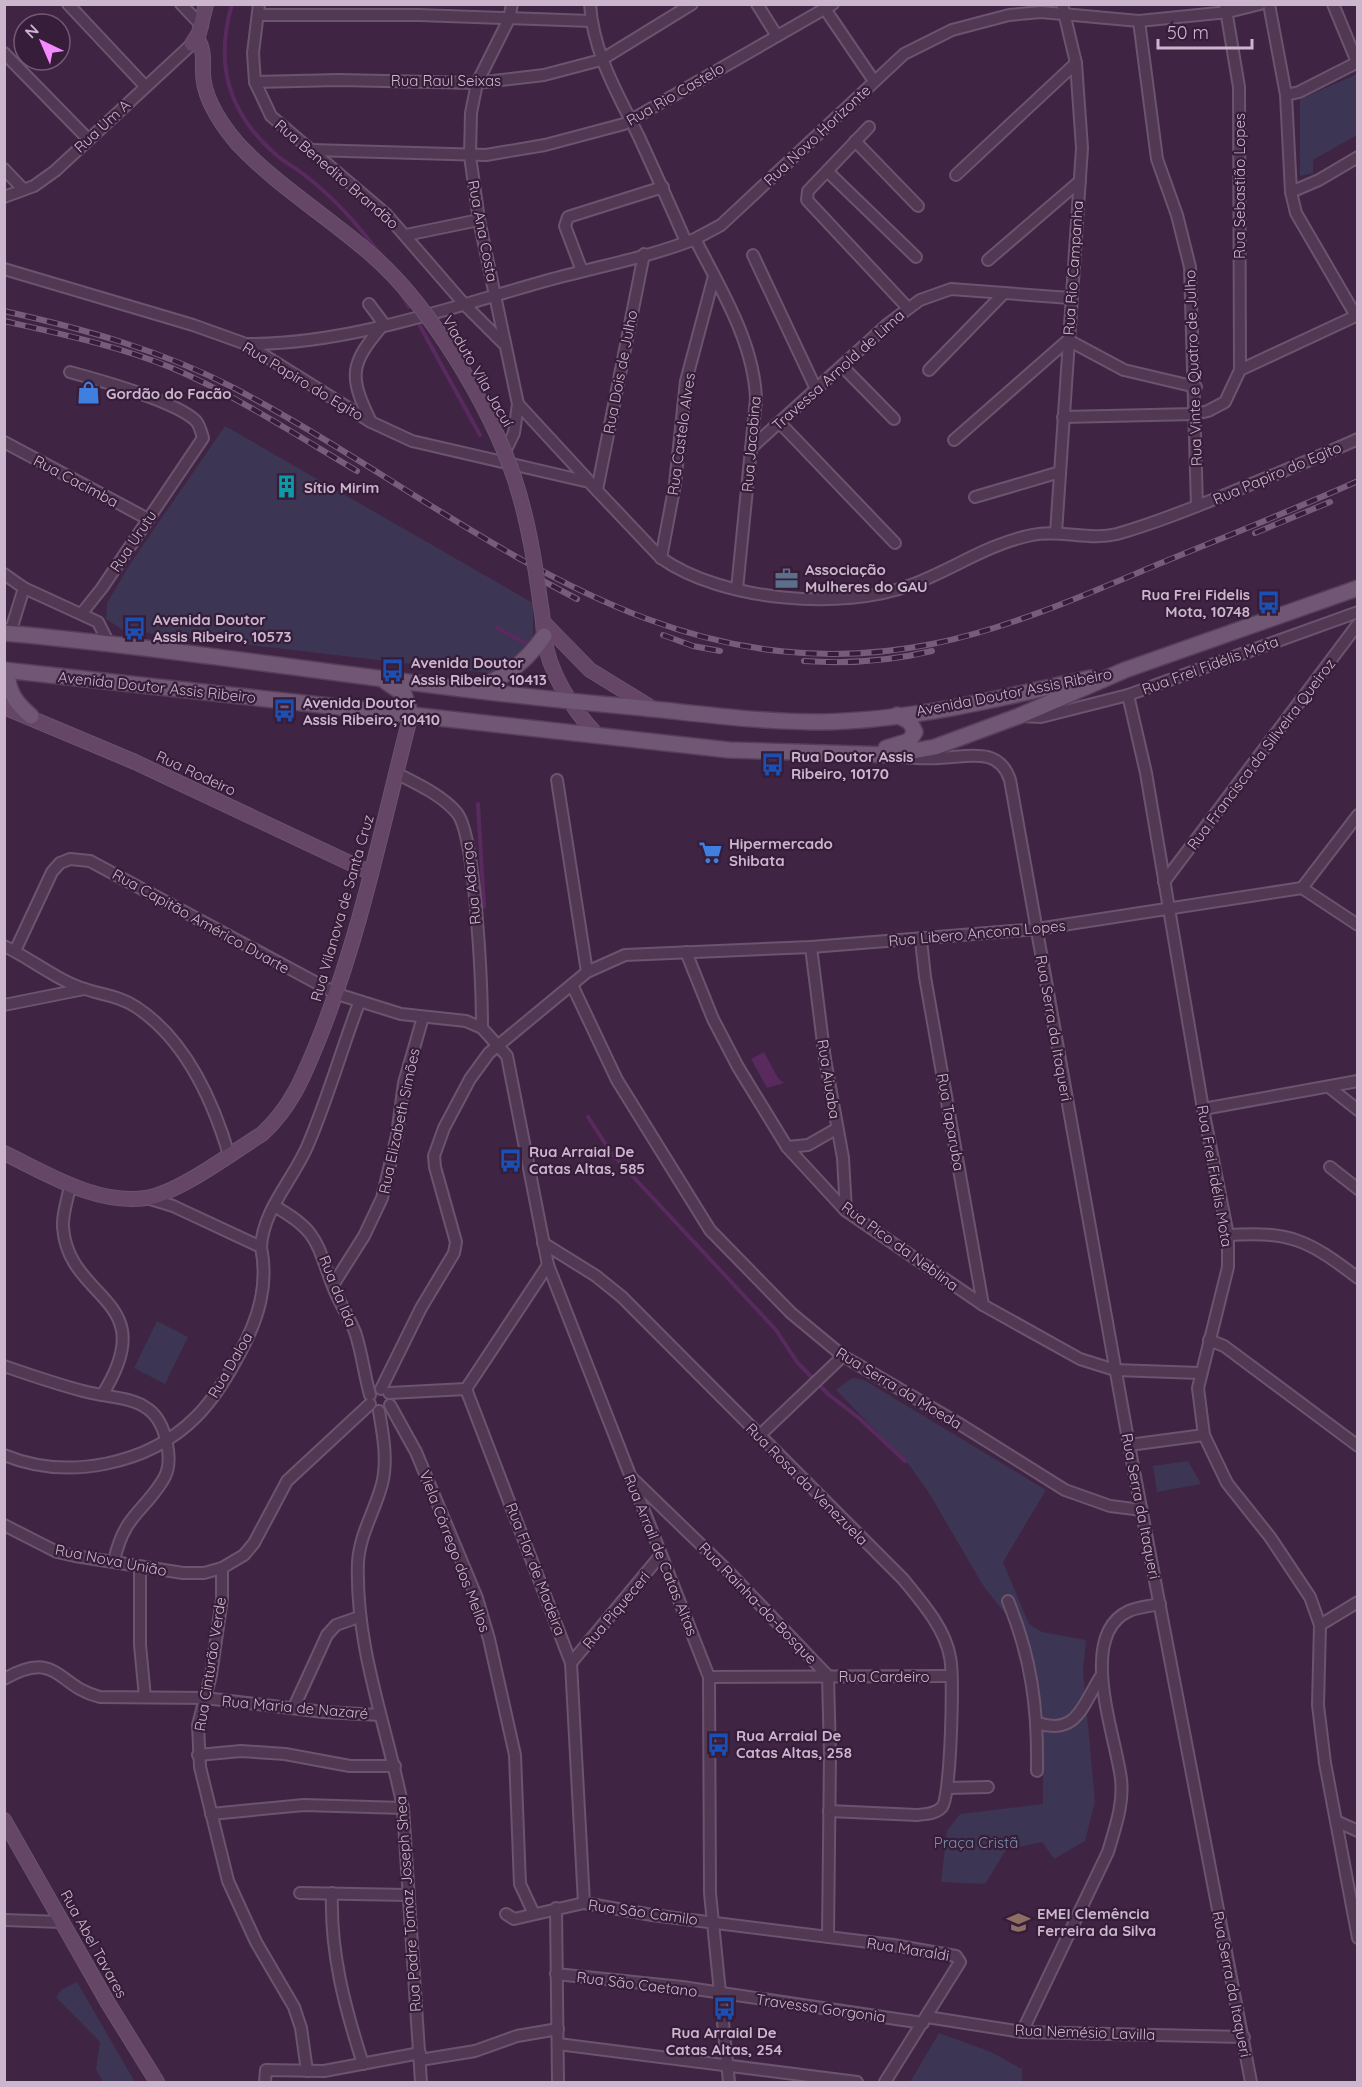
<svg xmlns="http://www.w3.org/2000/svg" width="1362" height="2087" font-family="Quicksand,sans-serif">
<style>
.green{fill:#3c3554}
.water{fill:#582a5e}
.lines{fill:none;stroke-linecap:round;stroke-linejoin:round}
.stream{stroke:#582a5e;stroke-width:4}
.street-casing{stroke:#6b546e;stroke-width:14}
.secondary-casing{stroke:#6b546e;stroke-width:16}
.primary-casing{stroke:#573f5a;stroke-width:18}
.street{stroke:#513954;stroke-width:10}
.secondary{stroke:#654667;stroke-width:14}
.primary{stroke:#705774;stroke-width:15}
.rail-casing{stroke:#795c7d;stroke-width:6}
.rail{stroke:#361d39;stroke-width:4;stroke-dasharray:11;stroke-linecap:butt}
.secondary-bridge-casing{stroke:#6b546e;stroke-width:16;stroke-linecap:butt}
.secondary-bridge{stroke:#654667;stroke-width:14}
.labels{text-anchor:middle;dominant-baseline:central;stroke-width:4.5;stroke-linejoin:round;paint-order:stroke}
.street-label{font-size:15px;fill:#cbb6cd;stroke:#361d39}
.poi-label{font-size:15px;font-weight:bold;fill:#cbb6cd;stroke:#361d39;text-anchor:start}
.park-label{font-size:15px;fill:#7a90aa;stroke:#361d39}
</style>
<rect width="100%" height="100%" fill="#402444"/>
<g class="green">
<polygon points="1357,74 1357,135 1313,160 1313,173 1300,176 1300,99"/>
<polygon points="225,426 533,603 533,633 525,659 488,673 123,630 106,619 107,603 130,564"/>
<polygon points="157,1321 188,1337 165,1384 134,1368"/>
<polygon points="852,1378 864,1380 1046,1490 1003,1562 1029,1624 1042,1632 1086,1640 1083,1671 1095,1802 1085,1841 1054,1859 1042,1842 1006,1850 985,1884 941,1882 947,1831 960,1814 1043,1804 1043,1773 1039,1773 1039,1688 1029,1639 1024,1637 984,1587 929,1493 910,1466 836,1390"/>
<polygon points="1188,1461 1201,1484 1157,1492 1153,1466"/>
<polygon points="77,1982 135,2082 103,2082 96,2069 100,2042 56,1997 61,1990"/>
<polygon points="939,2033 991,2052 1022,2069 1022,2082 910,2082"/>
</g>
<polygon class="water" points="764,1052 778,1078 784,1083 767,1088 751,1059"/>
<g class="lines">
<g class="stream">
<path d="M232 4C215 63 227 111 274 153 284 162 296 168 307 177 334 198 359 226 379 253"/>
<polyline points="401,294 409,307"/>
<polyline points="420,326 480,435"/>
<polyline points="497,628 525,643"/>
<polyline points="478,804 484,907"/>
<polyline points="588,1117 612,1154 776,1330 797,1362 828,1394 859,1418 905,1461"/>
</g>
<defs>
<g id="street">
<polyline points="68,4 145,86"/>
<polyline points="181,4 202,26"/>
<polyline points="259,4 253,53 255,82 271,116 386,214 465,305 504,344"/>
<path d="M590 4C593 53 618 94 639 137 655 172 671 207 686 242"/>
<polyline points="757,4 777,36"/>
<polyline points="1225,4 1239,87 1240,370"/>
<polyline points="1269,4 1286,95 1291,192 1296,213 1356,316"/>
<polyline points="1333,4 1357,62"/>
<polyline points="825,9 874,81"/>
<polyline points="258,15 419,15 591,21"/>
<polyline points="1139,21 1157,159 1177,215 1190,267 1197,506"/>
<polyline points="4,53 88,139"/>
<polyline points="255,82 339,80 477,83 544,75 601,60 692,4"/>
<polyline points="1286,95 1299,92 1358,62"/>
<polyline points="869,127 808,191 807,200 907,307"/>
<polyline points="855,141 918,206"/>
<polyline points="311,150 486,155 545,145 624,124 833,4"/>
<polyline points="4,169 23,189"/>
<polyline points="827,171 916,257"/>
<polyline points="956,175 1076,63"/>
<polyline points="1291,192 1319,180 1358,157"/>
<polyline points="4,197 34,186 55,171 192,44"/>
<polyline points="406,235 479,220"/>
<path d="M695 239C720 288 754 342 756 399L737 589"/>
<polyline points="753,255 816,389"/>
<polyline points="988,260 1080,181"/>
<path d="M4 269 193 325 246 344 371 422 412 441 589 482 661 558C722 601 842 611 911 585 952 570 987 544 1032 535 1060 529 1089 541 1117 534 1156 523 1195 507 1232 492 1274 475 1316 458 1358 439"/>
<polyline points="582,271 565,226 568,217 663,187"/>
<polyline points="369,304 384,324"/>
<path d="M246 344C345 345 449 308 545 281 595 267 647 258 695 239L721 225 904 54 952 30 1009 15 1041 12 1139 21 1228 12 1260 4"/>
<polyline points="842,366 894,419"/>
<polyline points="929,370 1004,293"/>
<path d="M70 372C99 380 176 401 196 421 200 426 201 432 203 438L102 588 82 613"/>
<polyline points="518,404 589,481"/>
<polyline points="1063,417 1195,414 1208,411 1225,402 1240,370 1358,315"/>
<path d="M371 422C348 375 350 364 383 325"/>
<polyline points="780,423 895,543"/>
<polyline points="954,440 1068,340 1124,370 1196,387"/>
<polyline points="4,442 148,519"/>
<polyline points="751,448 889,323 920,300 951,289 1070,298"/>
<polyline points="502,458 514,433 518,404 479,220 470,156 471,113 477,83 509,19 512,4"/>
<polyline points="597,490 644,254"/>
<polyline points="975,497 1060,472"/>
<polyline points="1056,533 1082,148 1076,63 1062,4"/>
<polyline points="661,558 675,484 686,381 714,276"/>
<polyline points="4,574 24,588 98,622 109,644"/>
<polyline points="10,633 24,588"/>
<polyline points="1128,695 1146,773 1203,1109 1228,1235 1228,1267 1198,1388 1204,1435 1227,1483 1270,1537 1310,1597 1320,1625 1318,1705 1325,1763 1358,1938"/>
<polyline points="1021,716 1041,717 1128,695 1358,612"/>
<path d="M901 757C914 758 927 759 940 758 967 757 999 746 1010 780L1129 1445 1251 2082"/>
<path d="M396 773C417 784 442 795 457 813 476 837 482 990 482 1028"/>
<polyline points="557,780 587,972"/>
<polyline points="1164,882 1358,624"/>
<polyline points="1302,888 1358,815"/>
<polyline points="921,940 925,977 983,1305"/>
<path d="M4 946C30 958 58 981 85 989 102 995 120 996 136 1007 185 1039 213 1101 229 1155"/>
<polyline points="811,947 825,1059 843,1158 846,1211"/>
<polyline points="15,951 52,872 60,863 70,859 90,861 337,994 401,1014 466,1021 482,1028 507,1056 548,1265 709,1677 710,1893 729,2082"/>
<polyline points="686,952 713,1019 738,1067 787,1147 846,1211 983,1305 1080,1359 1115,1370 1200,1373"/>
<polyline points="573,987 617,1080 710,1230 791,1313 843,1356 958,1423 1065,1490 1110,1506 1142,1510"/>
<polyline points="4,1005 84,989"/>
<polyline points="1329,1087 1358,1110"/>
<polyline points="1203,1109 1358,1081"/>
<polyline points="787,1147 808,1145 836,1129"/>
<polyline points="1330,1167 1358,1189"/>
<path d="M70 1186C68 1198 62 1214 63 1227 68 1302 164 1297 102 1395"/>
<path d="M274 1206C321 1232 316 1245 334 1289 340 1304 349 1317 355 1332 362 1352 364 1374 370 1395"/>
<path d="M1228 1235C1291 1231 1308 1240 1358 1278"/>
<path d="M543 1243 596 1276 622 1297 903 1579C921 1601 945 1628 950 1657 954 1674 951 1797 942 1807 936 1814 926 1814 917 1815L829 1811"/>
<path d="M261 1247C263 1210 292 1181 307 1147 327 1101 341 1051 359 1003"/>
<polyline points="333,1285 364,1236 382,1198 397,1135 404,1083 423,1017"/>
<polyline points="1209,1340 1224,1346 1358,1446"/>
<path d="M4 1366C30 1375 56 1384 83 1391 103 1397 131 1396 148 1409 166 1422 175 1462 163 1480 142 1514 124 1515 114 1561"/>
<polyline points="381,1389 421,1308 454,1253 456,1242 435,1167 434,1156 444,1128 470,1079 489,1053 587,972 625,955 811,947 1037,929 1302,888 1358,925"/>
<polyline points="466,1389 571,1663 584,1903"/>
<polyline points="466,1389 548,1265"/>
<polyline points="389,1393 466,1389"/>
<polyline points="390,1405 416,1452 477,1598 489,1639 515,1755 520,1884 534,1914"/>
<path d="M379 1411C383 1434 388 1461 382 1484 375 1511 360 1533 358 1562 355 1648 387 1726 403 1808L421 2082"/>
<polyline points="759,1436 843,1356"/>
<polyline points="1129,1445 1204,1435"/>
<path d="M4 1455C67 1481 148 1465 196 1417 215 1398 228 1376 240 1353 258 1319 269 1286 261 1247L173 1206 147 1198"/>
<polyline points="632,1478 726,1569 828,1676 830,1755 828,1937"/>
<polyline points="4,1525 57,1552 75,1556 183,1573 204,1573 222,1568 244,1555 254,1543 287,1481 370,1404"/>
<polyline points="140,1567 140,1645 145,1697"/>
<polyline points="222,1568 222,1599 211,1675 198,1725 200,1767 228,1881 256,1942 294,2007 301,2028 307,2071"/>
<path d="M1008 1601C1032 1659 1038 1710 1037 1771"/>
<polyline points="1320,1625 1358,1602"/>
<polyline points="571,1663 660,1556"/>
<polyline points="709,1677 951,1676"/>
<path d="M4 1679C58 1648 57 1687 100 1697L205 1698 324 1712 380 1715"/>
<polyline points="294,1707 327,1635 336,1625 359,1617"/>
<path d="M1038 1723C1077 1736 1083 1704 1101 1676"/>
<polyline points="198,1755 241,1751 285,1754 350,1766 395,1766"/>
<polyline points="948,1788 988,1787"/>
<polyline points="211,1814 304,1805 403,1808"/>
<polyline points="1338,1822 1358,1831"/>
<polyline points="300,1893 408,1895"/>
<path d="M332 1893C330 1953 345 2008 363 2064"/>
<polyline points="556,1908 558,2082"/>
<polyline points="506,1914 514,1919 584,1903 652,1915 893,1945 956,1956 960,1962 885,2082"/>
<polyline points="4,1920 63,1922"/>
<polyline points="556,1974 682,1987 923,2023"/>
<polyline points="927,2017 1022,2032 1244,2037"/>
<path d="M1022 2032 1108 1852C1115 1828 1124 1804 1121 1779 1116 1736 1076 1635 1129 1611 1138 1607 1151 1606 1160 1604"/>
<polyline points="558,2044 857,2082"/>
<polyline points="420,2060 475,2051 517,2036 558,2029"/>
<polyline points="265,2082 266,2070 324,2071 420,2053"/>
</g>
<g id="secondary">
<path d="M197 38C204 49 203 58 203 70 202 96 221 124 237 143"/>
<polyline points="192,44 199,33 206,4"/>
<path d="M541 607C543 616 543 625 544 635 548 672 572 709 597 735"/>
<polyline points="544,623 590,670 652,708"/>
<polyline points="4,707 135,762 371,873"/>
<path d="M4 1153C48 1174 96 1205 146 1198 179 1193 233 1152 262 1134 292 1107 305 1073 320 1036 361 933 383 822 411 714"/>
<polyline points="4,1820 108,2003 157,2082"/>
</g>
<g id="primary">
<path d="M4 633C214 652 423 689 633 707 695 713 756 722 819 722 910 721 1002 698 1090 678"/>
<polyline points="4,670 729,750 892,755 935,747 1019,716 1125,670 1358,588"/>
<path d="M7 671C8 692 15 702 31 716"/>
<polyline points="385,681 404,694 411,714"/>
<path d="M473 688C504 680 526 662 544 636"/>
<polyline points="886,748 909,741 915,732 910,722 897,715"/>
</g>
</defs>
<use href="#street" class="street-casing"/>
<use href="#secondary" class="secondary-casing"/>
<use href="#primary" class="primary-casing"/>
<use href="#street" class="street"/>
<use href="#secondary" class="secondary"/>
<use href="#primary" class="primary"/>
<defs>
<g id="rail">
<path d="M4 311C84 329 161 350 234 388 463 508 651 700 932 644 1011 628 1087 594 1161 563 1227 536 1293 510 1358 481"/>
<path d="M4 321C61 334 119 346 172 368 237 396 296 435 357 471"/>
<polyline points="1255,533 1330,502"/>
<polyline points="532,575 577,599"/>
<polyline points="663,635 693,646 720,651"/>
<path d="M804 661C846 664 890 661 932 651"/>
</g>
</defs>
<use href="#rail" class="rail-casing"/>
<use href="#rail" class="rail"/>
<defs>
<path id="secondary-bridge" d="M237 143C277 186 329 217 373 256 431 307 489 405 514 477 528 519 535 563 541 607"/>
</defs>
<use href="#secondary-bridge" class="secondary-bridge-casing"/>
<use href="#secondary-bridge" class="secondary-bridge"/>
</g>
<defs>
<symbol id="shop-bare" viewBox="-9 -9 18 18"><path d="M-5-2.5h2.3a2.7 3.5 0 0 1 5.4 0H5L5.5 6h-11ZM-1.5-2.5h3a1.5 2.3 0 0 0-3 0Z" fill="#3f7fe0" stroke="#361d39" stroke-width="2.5" paint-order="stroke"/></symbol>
<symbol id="building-bare" viewBox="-9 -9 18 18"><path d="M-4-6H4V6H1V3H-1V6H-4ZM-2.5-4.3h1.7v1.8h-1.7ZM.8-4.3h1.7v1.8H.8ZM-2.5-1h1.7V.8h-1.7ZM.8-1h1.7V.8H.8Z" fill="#0f9aa8" stroke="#361d39" stroke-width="2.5" paint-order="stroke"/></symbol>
<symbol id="office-bare" viewBox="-9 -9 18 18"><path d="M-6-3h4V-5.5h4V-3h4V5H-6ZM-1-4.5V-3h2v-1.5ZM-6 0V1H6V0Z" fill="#5c6f8a" stroke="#361d39" stroke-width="2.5" paint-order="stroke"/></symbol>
<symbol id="bus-bare" viewBox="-9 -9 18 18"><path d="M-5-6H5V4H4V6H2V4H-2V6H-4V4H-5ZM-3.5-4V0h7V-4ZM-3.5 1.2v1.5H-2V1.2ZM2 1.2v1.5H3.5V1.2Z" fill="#1a4fb4" stroke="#361d39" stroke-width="2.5" paint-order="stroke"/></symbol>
<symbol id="supermarket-bare" viewBox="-9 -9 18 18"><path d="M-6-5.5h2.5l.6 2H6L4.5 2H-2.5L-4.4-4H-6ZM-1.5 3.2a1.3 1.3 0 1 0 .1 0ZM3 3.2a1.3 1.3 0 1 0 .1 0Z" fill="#3f7fe0" stroke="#361d39" stroke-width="2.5" paint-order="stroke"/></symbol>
<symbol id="school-bare" viewBox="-9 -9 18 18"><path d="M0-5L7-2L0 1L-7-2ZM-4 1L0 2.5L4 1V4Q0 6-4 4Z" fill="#8d6e63" stroke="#361d39" stroke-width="2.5" paint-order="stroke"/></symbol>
</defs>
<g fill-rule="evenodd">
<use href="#shop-bare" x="72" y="376" width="33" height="33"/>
<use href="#building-bare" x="270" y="470" width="33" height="33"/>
<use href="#office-bare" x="770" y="562" width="33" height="33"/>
<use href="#bus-bare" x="1252" y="586" width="33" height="33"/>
<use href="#bus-bare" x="118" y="612" width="33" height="33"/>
<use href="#bus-bare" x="376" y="654" width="33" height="33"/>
<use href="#bus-bare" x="268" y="694" width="33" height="33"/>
<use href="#bus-bare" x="756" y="748" width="33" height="33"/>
<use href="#supermarket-bare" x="694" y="836" width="33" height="33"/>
<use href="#bus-bare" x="494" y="1144" width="33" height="33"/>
<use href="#bus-bare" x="702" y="1728" width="33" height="33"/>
<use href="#school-bare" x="1002" y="1906" width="33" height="33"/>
<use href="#bus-bare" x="708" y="1992" width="33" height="33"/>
</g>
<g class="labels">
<g class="street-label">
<text x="446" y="80">Rua Raul Seixas</text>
<text transform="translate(675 94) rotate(-30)">Rua Rio Castelo</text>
<text transform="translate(102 126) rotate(-43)">Rua Um A</text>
<text transform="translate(817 135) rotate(-43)">Rua Novo Horizonte</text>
<text transform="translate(337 174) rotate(41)">Rua Benedito Brandão</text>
<text transform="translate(1239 186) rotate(-90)">Rua Sebastião Lopes</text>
<text transform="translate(483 231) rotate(79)">Rua Ana Costa</text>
<text transform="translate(1073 268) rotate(-86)">Rua Rio Campanha</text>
<text transform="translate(1193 368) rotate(-92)">Rua Vinte e Quatro de Julho</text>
<text transform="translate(838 370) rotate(-42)">Travessa Arnold de Lima</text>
<text transform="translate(478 371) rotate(60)">Viaduto Vila Jacuí</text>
<text transform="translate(620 372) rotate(-79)">Rua Dois de Julho</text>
<text transform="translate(303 381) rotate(31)">Rua Papiro do Egito</text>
<text transform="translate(681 434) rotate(-82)">Rua Castelo Alves</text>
<text transform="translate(751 444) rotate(-85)">Rua Jacobina</text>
<text transform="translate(1277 473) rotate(-23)">Rua Papiro do Egito</text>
<text transform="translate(76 481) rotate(28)">Rua Cacimba</text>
<text transform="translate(133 541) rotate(-56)">Rua Urutu</text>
<text transform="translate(1210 665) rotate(-20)">Rua Frei Fidélis Mota</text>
<text transform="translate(157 687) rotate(6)">Avenida Doutor Assis Ribeiro</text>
<text transform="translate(1014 692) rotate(-11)">Avenida Doutor Assis Ribeiro</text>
<text transform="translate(1261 754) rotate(-53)">Rua Francisca da Siliveira Queiroz</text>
<text transform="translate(196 773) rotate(25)">Rua Rodeiro</text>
<text transform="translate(471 883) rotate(-96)">Rua Adarga</text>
<text transform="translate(342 908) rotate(-74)">Rua Vilanova de Santa Cruz</text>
<text transform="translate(201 921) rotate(29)">Rua Capitão Américo Duarte</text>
<text transform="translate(977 933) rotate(-5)">Rua Libero Ancona Lopes</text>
<text transform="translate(1054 1028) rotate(80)">Rua Serra da Itaqueri</text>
<text transform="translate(829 1079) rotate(81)">Rua Aiuaba</text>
<text transform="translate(399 1121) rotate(-78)">Rua Elizabeth Simões</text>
<text transform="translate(951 1122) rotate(80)">Rua Taparuba</text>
<text transform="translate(1215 1176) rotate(80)">Rua Frei Fidélis Mota</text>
<text transform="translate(900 1246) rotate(36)">Rua Pico da Neblina</text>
<text transform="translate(338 1291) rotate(68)">Rua da Ida</text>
<text transform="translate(230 1365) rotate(-60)">Rua Daloa</text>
<text transform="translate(899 1388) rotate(31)">Rua Serra da Moeda</text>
<text transform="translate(807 1484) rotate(45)">Rua Rosa da Venezuela</text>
<text transform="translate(1141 1506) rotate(79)">Rua Serra da Itaqueri</text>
<text transform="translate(455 1551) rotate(69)">Viela Córrego dos Mellos</text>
<text transform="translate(661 1555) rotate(68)">Rua Arrail de Catas Altas</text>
<text transform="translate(111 1560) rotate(11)">Rua Nova União</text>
<text transform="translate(536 1569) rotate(69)">Rua Flor de Madeira</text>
<text transform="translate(758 1603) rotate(46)">Rua Rainha-do-Bosque</text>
<text transform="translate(616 1610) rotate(-50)">Rua Piqueceri</text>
<text transform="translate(210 1664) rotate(-81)">Rua Cinturão Verde</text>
<text x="884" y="1676">Rua Cardeiro</text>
<text transform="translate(295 1707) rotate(5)">Rua Maria de Nazaré</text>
<text transform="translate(408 1904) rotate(-94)">Rua Padre Tomaz Joseph Shea</text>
<text transform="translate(643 1912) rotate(8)">Rua São Camilo</text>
<text transform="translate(94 1944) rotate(61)">Rua Abel Tavares</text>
<text transform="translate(908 1949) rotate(9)">Rua Maraldi</text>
<text transform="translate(637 1984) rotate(7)">Rua São Caetano</text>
<text transform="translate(1232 1984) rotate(79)">Rua Serra da Itaqueri</text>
<text transform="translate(821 2008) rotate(8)">Travessa Gorgonia</text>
<text transform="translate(1085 2032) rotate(2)">Rua Nemésio Lavilla</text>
</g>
<g class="poi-label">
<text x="106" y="393">Gordão do Facão</text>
<text x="304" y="487">Sítio Mirim</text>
<text x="805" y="569">Associação<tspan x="805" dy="17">Mulheres do GAU</tspan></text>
<text x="1250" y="594" text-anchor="end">Rua Frei Fidelis<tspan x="1250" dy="17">Mota, 10748</tspan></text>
<text x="153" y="619">Avenida Doutor<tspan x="153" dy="17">Assis Ribeiro, 10573</tspan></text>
<text x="411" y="662">Avenida Doutor<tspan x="411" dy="17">Assis Ribeiro, 10413</tspan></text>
<text x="303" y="702">Avenida Doutor<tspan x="303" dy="17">Assis Ribeiro, 10410</tspan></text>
<text x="791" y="756">Rua Doutor Assis<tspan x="791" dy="17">Ribeiro, 10170</tspan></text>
<text x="729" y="843">Hipermercado<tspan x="729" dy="17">Shibata</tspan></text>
<text x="529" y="1151">Rua Arraial De<tspan x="529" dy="17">Catas Altas, 585</tspan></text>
<text x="736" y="1735">Rua Arraial De<tspan x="736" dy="17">Catas Altas, 258</tspan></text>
<text x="1037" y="1913">EMEI Clemência<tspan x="1037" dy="17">Ferreira da Silva</tspan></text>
<text x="724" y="2032" text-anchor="middle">Rua Arraial De<tspan x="724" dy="17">Catas Altas, 254</tspan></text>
</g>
<g class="park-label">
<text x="976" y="1842">Praça Cristã</text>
</g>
</g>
<rect width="1362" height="2087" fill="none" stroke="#cbb6cd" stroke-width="12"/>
<g transform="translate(42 42) rotate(316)"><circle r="28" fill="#361d39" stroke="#725a74" stroke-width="1.5"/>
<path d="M0-4.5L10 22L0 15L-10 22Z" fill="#f589ff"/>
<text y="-9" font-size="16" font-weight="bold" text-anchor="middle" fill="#cbb6cd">N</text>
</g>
<path d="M1158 39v9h94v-9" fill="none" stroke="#cbb6cd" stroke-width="3"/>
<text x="1167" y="39" font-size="18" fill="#cbb6cd" stroke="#361d39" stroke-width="4.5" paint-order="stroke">50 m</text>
</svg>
